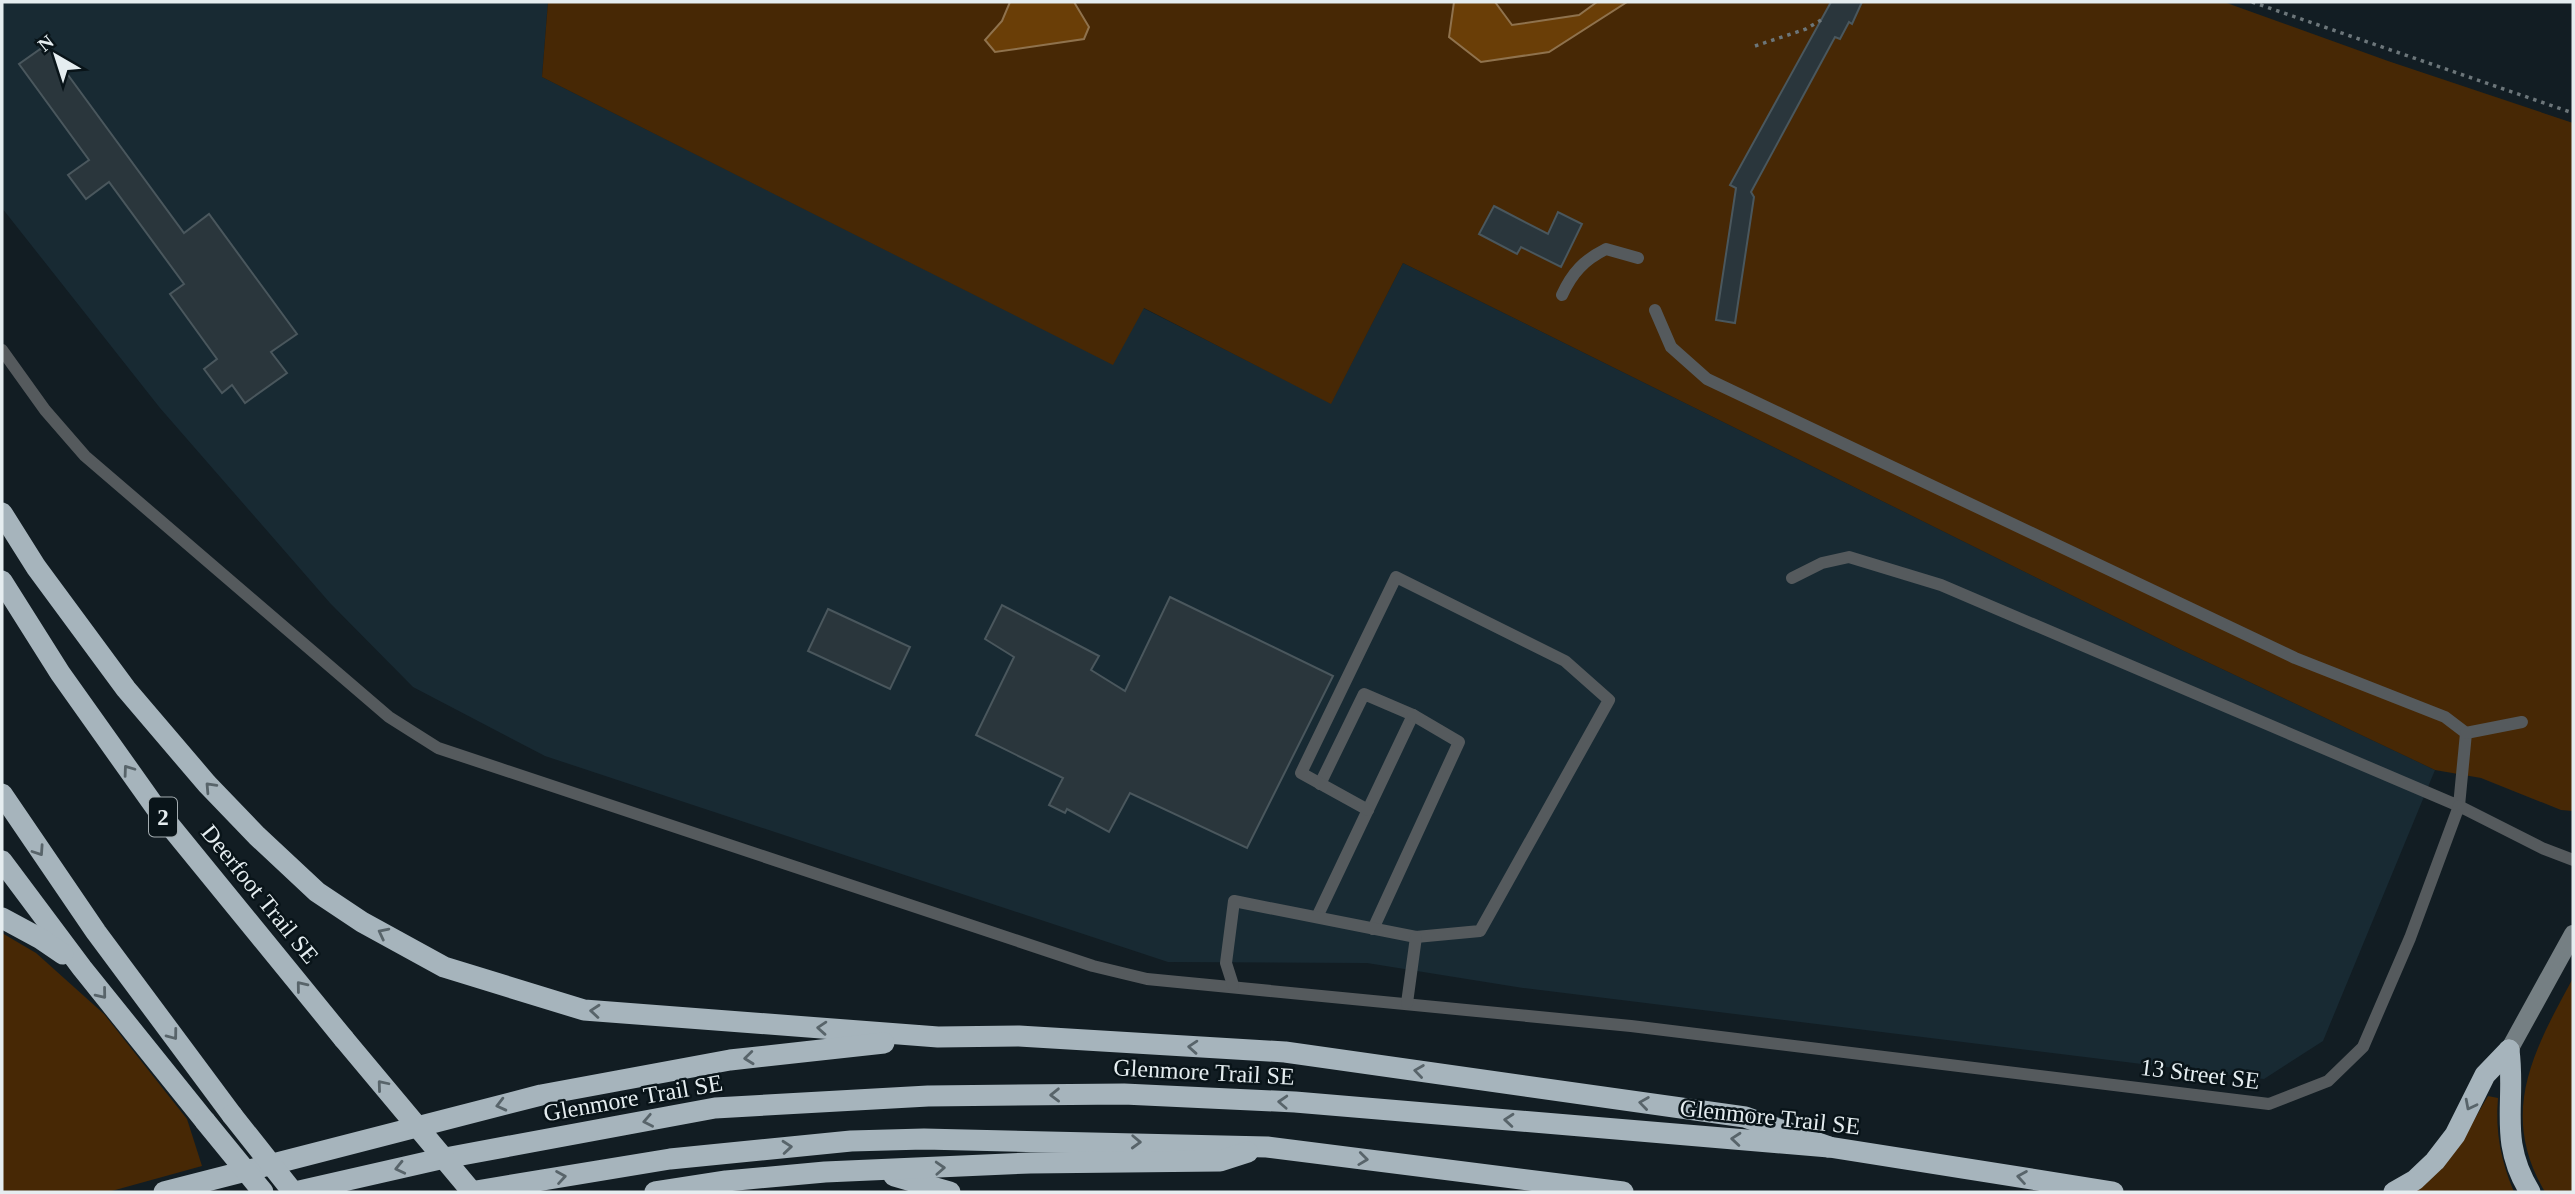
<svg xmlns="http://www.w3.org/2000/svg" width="2575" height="1194" font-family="'Times New Roman',serif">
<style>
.built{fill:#182a33}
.green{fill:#472805}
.water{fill:#6a3e07;stroke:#8f724d;stroke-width:2}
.building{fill:#2a363c;stroke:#4a575d;stroke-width:2}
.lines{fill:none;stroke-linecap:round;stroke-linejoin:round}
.path{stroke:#6c767a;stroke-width:3.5;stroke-dasharray:3.5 5;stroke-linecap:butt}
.lane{stroke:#555a5d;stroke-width:12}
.secondary{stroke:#757f83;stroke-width:18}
.highway{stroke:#a6b4bc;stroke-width:21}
.highway-bridge{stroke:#a6b4bc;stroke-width:21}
.oneway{stroke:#58646a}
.labels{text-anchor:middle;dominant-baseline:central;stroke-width:5;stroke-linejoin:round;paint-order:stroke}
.shield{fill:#091419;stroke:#a3acb0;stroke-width:2}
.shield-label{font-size:23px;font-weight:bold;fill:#e5edf0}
.street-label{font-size:24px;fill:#e5edf0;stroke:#091419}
</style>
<rect width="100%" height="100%" fill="#121d23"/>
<polygon class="built" points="2,2 548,2 542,77 1113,364 1143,308 1331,403 1403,263 2182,650 2435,770 2323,1041 2264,1079 1523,988 1367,963 1168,962 545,756 413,687 330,603 160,408 2,208"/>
<g class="green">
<polygon points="548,2 2224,2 2388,61 2573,123 2573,811 2561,810 2481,778 2435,770 2182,650 1403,263 1331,404 1144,308 1113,365 542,77"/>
<polygon points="2,933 36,953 104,1014 187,1119 202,1166 108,1192 2,1192"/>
<path d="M2573 978V1192H2545C2498 1113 2534 1050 2573 978Z"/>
<path d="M2488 1096 2498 1098C2495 1132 2501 1161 2514 1192H2411C2448 1168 2466 1134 2488 1096Z"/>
</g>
<g class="water">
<polygon points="1010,2 1074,2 1089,27 1084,39 995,52 985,40 1002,21"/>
<polygon points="1454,2 1495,2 1512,25 1579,15 1597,2 1627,2 1549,52 1481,62 1449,37"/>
</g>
<g class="building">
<polygon points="1831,2 1862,2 1852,24 1849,22 1840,39 1835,37 1751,192 1754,197 1735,323 1716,320 1736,188 1730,185"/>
<polygon points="46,45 184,233 209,214 297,334 271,352 287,373 245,403 232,385 222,393 204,369 217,359 170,294 184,284 109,182 86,199 68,175 89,160 19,64"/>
<polygon points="1494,206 1548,234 1558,212 1582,224 1561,267 1521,247 1517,254 1479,234"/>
<polygon points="1170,597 1333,676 1247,848 1130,793 1109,832 1067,809 1065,813 1049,805 1063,778 976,735 1014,657 985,639 1002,605 1099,656 1091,670 1125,691"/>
<polygon points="828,609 910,647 890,689 808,651"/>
</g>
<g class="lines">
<g class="path">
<polyline points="2252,2 2573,113"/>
<polyline points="1755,46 1806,29 1821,20"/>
</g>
<g class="lane">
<path d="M1562 295C1572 273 1584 260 1606 249L1638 258"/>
<polyline points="1655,310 1671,347 1707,379 2295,658 2445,717 2466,733 2459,806 1941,585 1849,557 1822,563 1792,578"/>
<polyline points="2,350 45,410 85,456 389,717 438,748 1093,966 1147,979 1631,1026 2269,1104 2328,1081 2363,1047 2410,938 2459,806 2542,848 2573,860"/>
<polyline points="2466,733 2522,722"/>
<polyline points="1317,917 1413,715 1364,694 1320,784"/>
<polyline points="1373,929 1459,742 1413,715"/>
<polyline points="1233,985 1226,963 1234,901 1416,937 1480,931 1609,700 1565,661 1396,577 1301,773 1368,810"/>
<polyline points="1407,1003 1416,937"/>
</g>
<polyline class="secondary" points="2509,1050 2573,934"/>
<g class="highway">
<polyline points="2,513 36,567 126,689 207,784 257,836 317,892 362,922 444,967 584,1010 938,1037 1019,1036 1285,1052 1745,1117 1829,1147"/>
<polyline points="2,581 60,673 158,811 344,1039"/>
<polyline points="2,794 96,932 232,1115"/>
<polyline points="2,861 82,968 205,1121"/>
<polyline points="2,918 41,939 63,954"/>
<path d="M2509 1050C2516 1105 2498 1140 2530 1192"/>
<polyline points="894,1176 950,1192"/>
<polyline points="164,1192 541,1095 730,1060 884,1043"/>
<polyline points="295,1192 440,1159 715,1108 928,1096 1124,1094 1295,1102 1829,1147 2113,1192"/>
<polyline points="470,1192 670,1159 851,1141 924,1139 1267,1147 1623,1192"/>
<polyline points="655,1192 726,1181 825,1172 1030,1163 1220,1161 1248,1152"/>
<polyline points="2394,1192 2415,1180 2435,1161 2455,1135 2485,1075 2509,1050"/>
</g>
<g class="highway-bridge">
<polyline points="344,1039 472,1192"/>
<polyline points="232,1115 293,1192"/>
<polyline points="205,1121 263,1192"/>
</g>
</g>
<defs><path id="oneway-chevron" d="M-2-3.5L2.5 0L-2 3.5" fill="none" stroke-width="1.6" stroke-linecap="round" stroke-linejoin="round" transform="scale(1.75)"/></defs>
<g class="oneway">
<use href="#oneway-chevron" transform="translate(128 770) rotate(-126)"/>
<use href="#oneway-chevron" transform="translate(210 787) rotate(-133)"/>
<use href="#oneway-chevron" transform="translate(39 851) rotate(56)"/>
<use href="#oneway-chevron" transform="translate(383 933) rotate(-153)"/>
<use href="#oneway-chevron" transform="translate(301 986) rotate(-129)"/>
<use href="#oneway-chevron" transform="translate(102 994) rotate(51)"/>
<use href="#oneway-chevron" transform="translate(595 1011) rotate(-175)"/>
<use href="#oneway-chevron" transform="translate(822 1028) rotate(-176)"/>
<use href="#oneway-chevron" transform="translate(173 1035) rotate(53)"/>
<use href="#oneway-chevron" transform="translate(1193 1047) rotate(-176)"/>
<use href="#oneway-chevron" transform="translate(749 1058) rotate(174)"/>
<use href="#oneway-chevron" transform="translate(1419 1071) rotate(-172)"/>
<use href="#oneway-chevron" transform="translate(382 1085) rotate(-130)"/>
<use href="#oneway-chevron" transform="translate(1055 1095) rotate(179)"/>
<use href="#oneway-chevron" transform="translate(1283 1102) rotate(-177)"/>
<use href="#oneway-chevron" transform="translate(1644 1103) rotate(-172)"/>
<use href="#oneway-chevron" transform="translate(501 1105) rotate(166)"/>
<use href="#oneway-chevron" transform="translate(2470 1105) rotate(117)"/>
<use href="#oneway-chevron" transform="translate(1509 1120) rotate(-175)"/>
<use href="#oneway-chevron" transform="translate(648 1121) rotate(169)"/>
<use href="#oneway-chevron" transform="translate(1736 1139) rotate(-175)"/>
<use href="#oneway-chevron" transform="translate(1136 1142) rotate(2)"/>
<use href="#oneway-chevron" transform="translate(787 1147) rotate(-5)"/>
<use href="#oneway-chevron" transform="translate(1363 1159) rotate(7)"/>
<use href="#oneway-chevron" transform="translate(400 1168) rotate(167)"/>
<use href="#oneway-chevron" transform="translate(940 1168) rotate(-3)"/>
<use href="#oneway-chevron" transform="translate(561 1177) rotate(-9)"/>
<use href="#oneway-chevron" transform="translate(2022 1177) rotate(-171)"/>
</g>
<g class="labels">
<rect class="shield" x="149" y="797.5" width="28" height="39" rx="5"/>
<g class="shield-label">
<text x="163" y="817">2</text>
</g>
<g class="street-label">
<text transform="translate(260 894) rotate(51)">Deerfoot Trail SE</text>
<text transform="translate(1204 1072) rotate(3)">Glenmore Trail SE</text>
<text transform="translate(2200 1074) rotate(7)">13 Street SE</text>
<text transform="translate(633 1098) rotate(-10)">Glenmore Trail SE</text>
<text transform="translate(1770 1117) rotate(6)">Glenmore Trail SE</text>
</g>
</g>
<rect width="2575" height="1194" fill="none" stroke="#e5edf0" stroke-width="7"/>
<g transform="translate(56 56) rotate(321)" stroke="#091419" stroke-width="5" paint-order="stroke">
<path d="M0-5L12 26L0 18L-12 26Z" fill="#e5edf0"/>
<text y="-10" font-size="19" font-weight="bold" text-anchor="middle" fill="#e5edf0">N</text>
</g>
</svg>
